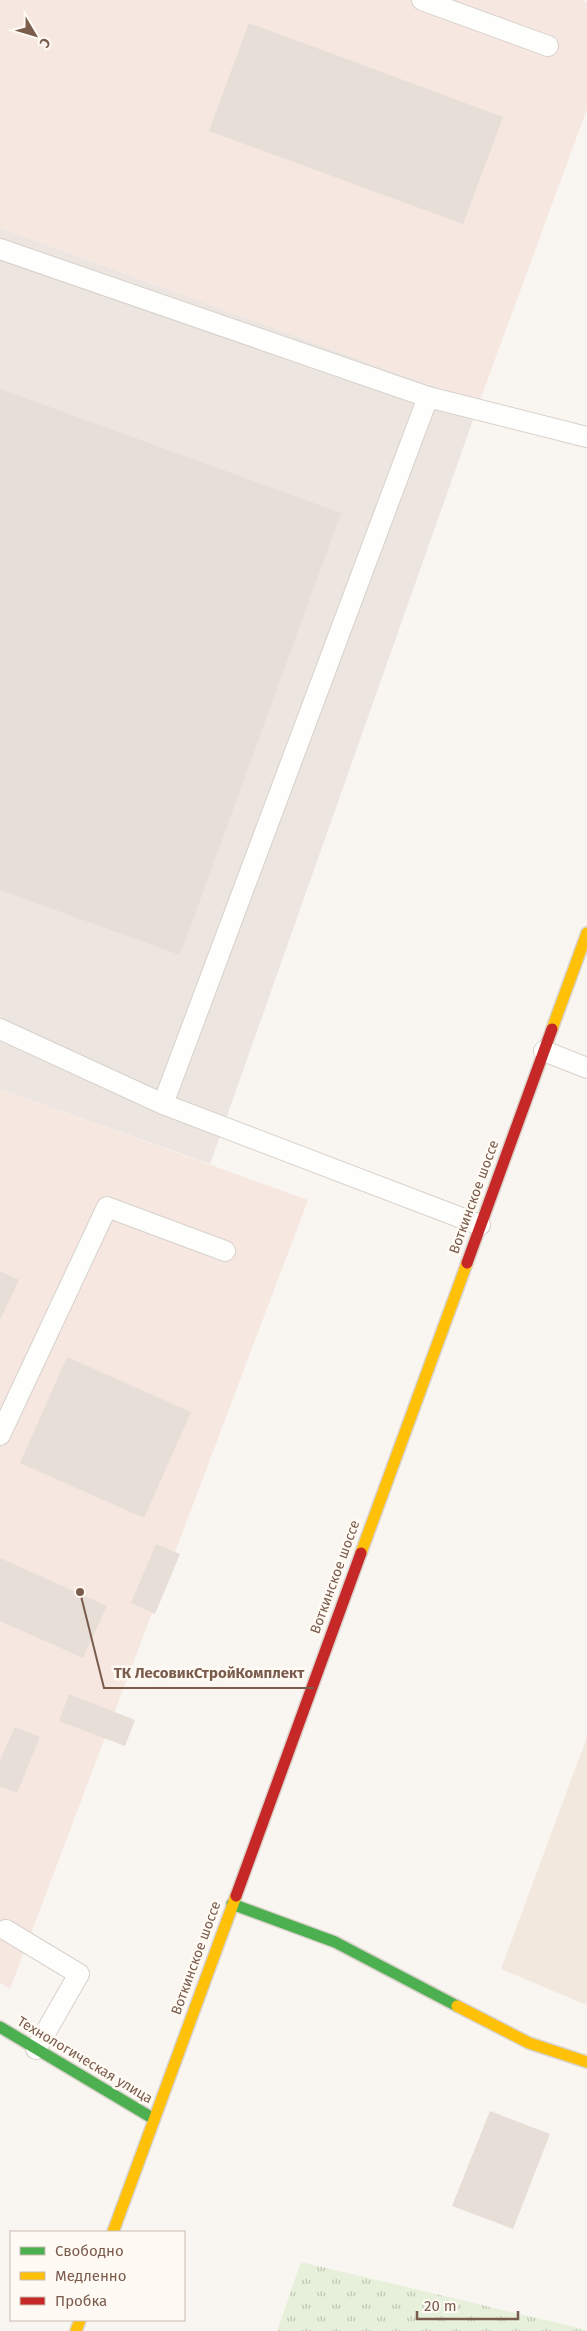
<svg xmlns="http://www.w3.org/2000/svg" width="587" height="2331" font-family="'Fira Sans',sans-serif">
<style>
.residential{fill:#f2e8de}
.commercial{fill:#f6e8e1}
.industrial{fill:#ede5e0}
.grass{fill:url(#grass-tufts)}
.building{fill:#e6ded7}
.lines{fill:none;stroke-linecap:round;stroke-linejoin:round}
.lane-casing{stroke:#d7d1cb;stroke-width:22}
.fast-casing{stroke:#d9d2cb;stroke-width:14}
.slow-casing{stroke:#d9d2cb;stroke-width:14}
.jam-casing{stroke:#d9d2cb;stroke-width:14}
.lane{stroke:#fefefd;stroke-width:20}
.fast{stroke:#4caf50;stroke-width:11}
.slow{stroke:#ffc107;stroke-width:11}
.jam{stroke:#c62828;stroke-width:11}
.labels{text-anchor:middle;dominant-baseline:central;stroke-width:5;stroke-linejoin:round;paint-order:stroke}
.street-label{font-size:14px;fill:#7a5c4d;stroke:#fffaf3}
.leader{fill:none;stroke:#7a5c4d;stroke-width:2}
.callout-dot{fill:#7a5c4d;stroke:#fffaf3;stroke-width:2}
.callout-label{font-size:15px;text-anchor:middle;font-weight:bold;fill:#7a5c4d;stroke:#fffaf3;stroke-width:5;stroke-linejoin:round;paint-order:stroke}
</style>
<defs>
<pattern id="grass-tufts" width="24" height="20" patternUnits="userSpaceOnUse" patternTransform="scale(1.25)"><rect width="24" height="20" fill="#e7f0db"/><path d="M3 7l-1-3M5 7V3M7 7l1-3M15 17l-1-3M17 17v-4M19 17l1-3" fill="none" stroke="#c0c6b4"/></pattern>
</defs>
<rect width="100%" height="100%" fill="#f9f5f0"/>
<polygon class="residential" points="587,1737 587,2005 501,1969"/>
<g class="commercial">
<polygon points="0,0 582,0 587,2 587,109 479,403 0,228"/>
<polygon points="0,1089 308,1200 10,1989 0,1983"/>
</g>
<polygon class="industrial" points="0,228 479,403 210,1164 0,1089"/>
<polygon class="grass" points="301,2262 587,2330 587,2331 277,2331"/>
<g class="building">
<polygon points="249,23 503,117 463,224 209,131"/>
<polygon points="0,389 341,513 180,955 0,890"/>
<polygon points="0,1271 19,1280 0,1320"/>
<polygon points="67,1357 191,1412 144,1518 20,1463"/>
<polygon points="156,1544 180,1554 155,1614 131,1603"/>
<polygon points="0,1558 107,1606 83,1658 0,1621"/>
<polygon points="69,1694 135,1720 125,1746 59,1721"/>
<polygon points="15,1727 40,1737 17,1793 0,1786 0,1760"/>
<polygon points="490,2111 550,2134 513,2229 452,2206"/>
</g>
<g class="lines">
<defs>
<g id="lane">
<polyline points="422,0 548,46"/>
<polyline points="0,249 428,397"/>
<polyline points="0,1029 163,1104"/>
<polyline points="544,1051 587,1068"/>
<polyline points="480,1225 163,1104 428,397 587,437"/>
<polyline points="0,1435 107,1207 225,1251"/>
<polyline points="6,1930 79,1974 36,2049"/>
</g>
<g id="fast">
<polyline points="232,1904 335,1942 457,2006"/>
<polyline points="0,2027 154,2119"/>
</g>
<g id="slow">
<polyline points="552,1029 587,933"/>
<polyline points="361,1553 467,1263"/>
<polyline points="457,2006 529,2043 587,2062"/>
<polyline points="113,2232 236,1896"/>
<polyline points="76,2331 80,2320"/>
</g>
<g id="jam">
<polyline points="467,1263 552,1029"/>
<polyline points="236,1896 361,1553"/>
</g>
</defs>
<use href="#lane" class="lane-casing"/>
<use href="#fast" class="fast-casing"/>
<use href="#slow" class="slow-casing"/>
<use href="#jam" class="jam-casing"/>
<use href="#lane" class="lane"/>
<use href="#fast" class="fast"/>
<use href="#slow" class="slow"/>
<use href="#jam" class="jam"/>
</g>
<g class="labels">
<g class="street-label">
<text transform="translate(474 1197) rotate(-70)">Воткинское шоссе</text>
<text transform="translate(335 1577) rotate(-70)">Воткинское шоссе</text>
<text transform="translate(196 1958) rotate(-70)">Воткинское шоссе</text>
<text transform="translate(85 2060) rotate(31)">Технологическая улица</text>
</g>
</g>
<path class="leader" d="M80 1592L104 1688H314"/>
<circle class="callout-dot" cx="80" cy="1592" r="5"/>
<g class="callout-label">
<text x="209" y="1678">ТК ЛесовикСтройКомплект</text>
</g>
<rect x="10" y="2231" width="175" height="90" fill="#fffaf3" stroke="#cabbb1"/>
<rect x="20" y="2247" width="25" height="8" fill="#4caf50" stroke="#cabbb1"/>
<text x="55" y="2256" font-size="15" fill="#7a5c4d">Свободно</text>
<rect x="20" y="2272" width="25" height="8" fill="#ffc107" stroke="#cabbb1"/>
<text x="55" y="2281" font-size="15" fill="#7a5c4d">Медленно</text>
<rect x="20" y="2297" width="25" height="8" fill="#c62828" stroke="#cabbb1"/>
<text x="55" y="2306" font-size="15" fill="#7a5c4d">Пробка</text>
<g transform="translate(35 35) rotate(128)" stroke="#fffaf3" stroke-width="4" paint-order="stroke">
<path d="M0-4L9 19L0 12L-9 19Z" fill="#7a5c4d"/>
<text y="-8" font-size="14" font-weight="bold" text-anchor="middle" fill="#7a5c4d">С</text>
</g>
<path d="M417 2311v8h101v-8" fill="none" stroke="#7a5c4d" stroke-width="2.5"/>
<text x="424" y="2311" font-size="15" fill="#7a5c4d" stroke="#fffaf3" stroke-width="4" paint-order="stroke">20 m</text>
</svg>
